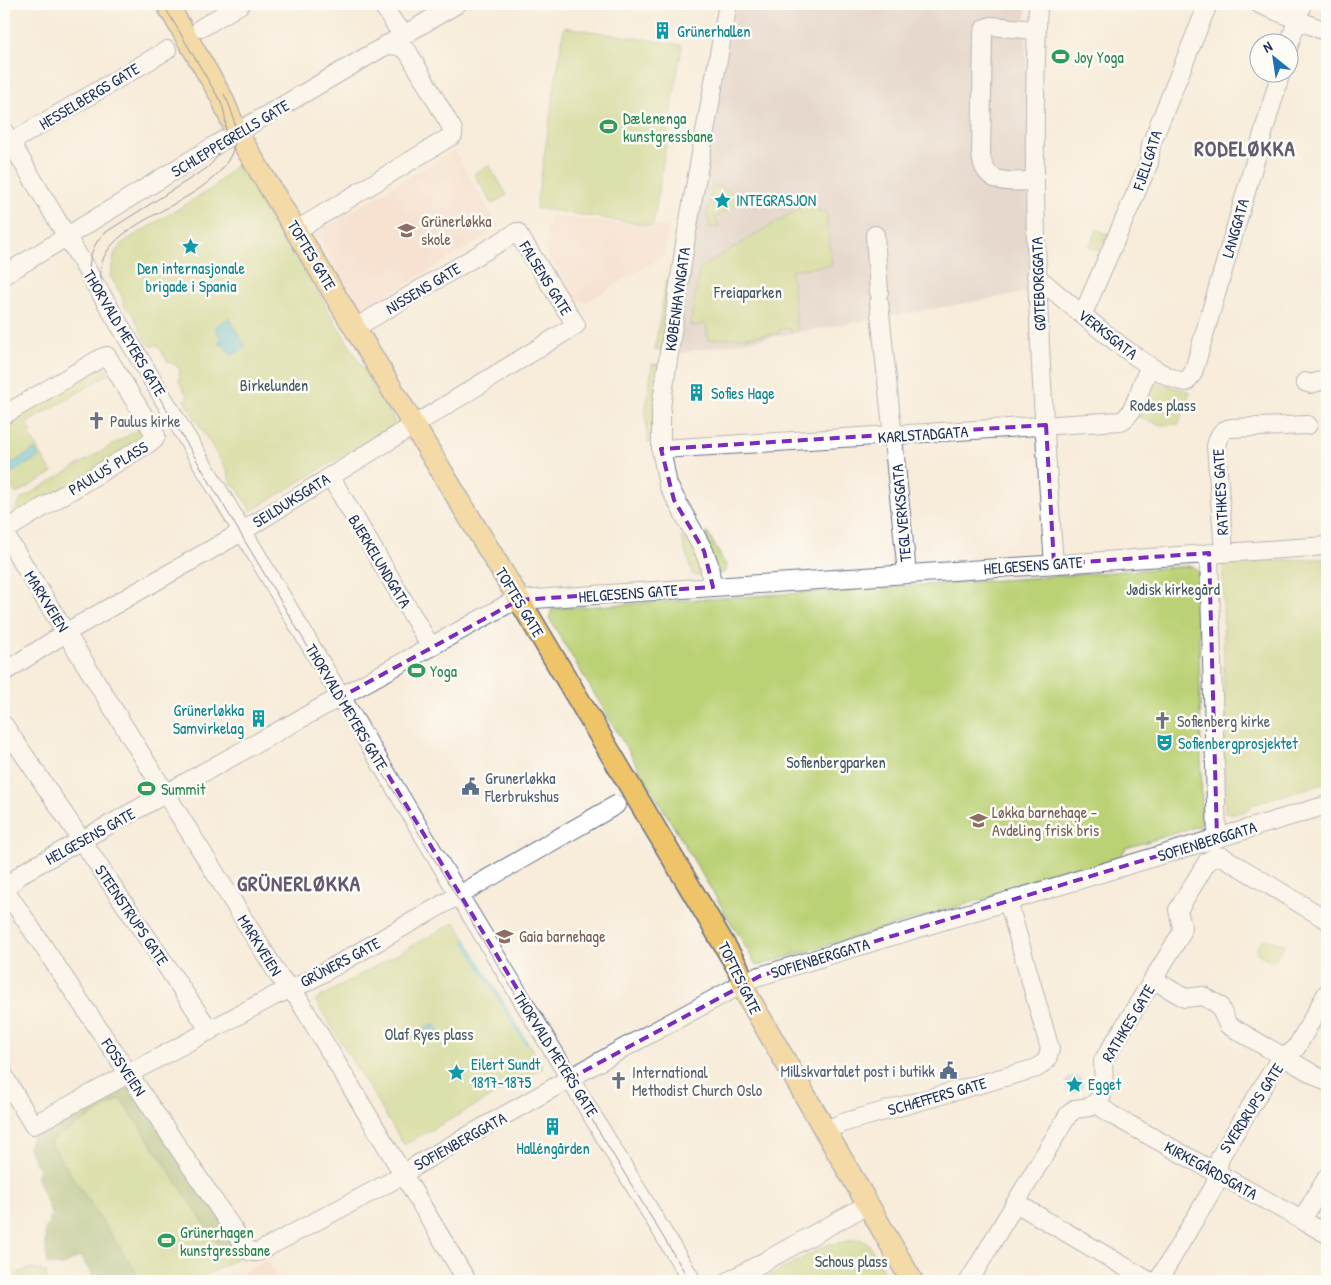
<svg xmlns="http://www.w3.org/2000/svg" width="1331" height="1285" font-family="'Patrick Hand',sans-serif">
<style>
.built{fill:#f6d2c3}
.industrial{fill:#d1bfbd}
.green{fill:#bbd175;stroke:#6b806a}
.forest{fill:#94b366;stroke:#587162}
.water{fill:#53bdd0;stroke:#377697}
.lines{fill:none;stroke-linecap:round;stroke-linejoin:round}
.stream{stroke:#53bdd0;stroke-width:4}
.minor-casing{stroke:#687189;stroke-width:20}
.major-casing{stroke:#687189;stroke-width:24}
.minor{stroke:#fff;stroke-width:18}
.major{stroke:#efc469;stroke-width:21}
.tram{stroke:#1b2f5e;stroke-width:1}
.marked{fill:none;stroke:#7b2cbf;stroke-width:4;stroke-dasharray:10 6;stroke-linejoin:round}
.labels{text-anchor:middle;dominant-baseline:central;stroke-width:5;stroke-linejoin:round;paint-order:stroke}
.culture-label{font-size:16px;fill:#0d838f;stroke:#fdfcf7;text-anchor:start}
.leisure-label{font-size:16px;fill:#27864d;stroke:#fdfcf7;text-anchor:start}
.street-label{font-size:16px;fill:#1b2f5e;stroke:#fdfcf7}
.education-label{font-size:16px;fill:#785e54;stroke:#fdfcf7;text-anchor:start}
.park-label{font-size:16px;fill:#435864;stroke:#fdfcf7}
.worship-label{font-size:16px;fill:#5b616d;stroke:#fdfcf7;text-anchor:start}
.service-label{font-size:16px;fill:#4e5e75;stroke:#fdfcf7;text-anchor:start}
.district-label{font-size:21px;font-weight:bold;letter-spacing:1px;fill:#635b6f;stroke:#fdfcf7}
</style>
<rect width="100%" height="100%" fill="#fdfcf7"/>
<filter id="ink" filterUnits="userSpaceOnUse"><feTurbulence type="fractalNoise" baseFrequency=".02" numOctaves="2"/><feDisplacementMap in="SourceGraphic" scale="10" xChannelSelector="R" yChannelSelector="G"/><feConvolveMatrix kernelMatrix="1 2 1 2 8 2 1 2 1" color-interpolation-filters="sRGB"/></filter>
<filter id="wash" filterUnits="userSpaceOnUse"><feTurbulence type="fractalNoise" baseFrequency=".0096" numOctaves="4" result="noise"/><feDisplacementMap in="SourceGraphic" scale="20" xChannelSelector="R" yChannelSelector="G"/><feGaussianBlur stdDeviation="1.12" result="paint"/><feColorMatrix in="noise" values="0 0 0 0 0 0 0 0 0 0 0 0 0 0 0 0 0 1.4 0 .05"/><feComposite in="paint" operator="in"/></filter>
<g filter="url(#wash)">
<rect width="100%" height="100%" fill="#f8ecda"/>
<g class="built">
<polygon points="454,150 500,228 362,311 315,233"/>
<polygon points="550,216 669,228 663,256 586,303 575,299 543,246 551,241 546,233"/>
<polygon points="266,1259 281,1281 240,1281 243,1273"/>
</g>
<polygon class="industrial" points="736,4 1026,4 1029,292 669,355"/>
<g class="green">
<polygon points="564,27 682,45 653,226 536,208"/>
<polygon points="240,161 396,424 251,511 236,487 230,483 228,473 184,400 188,397 179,382 180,370 176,365 168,362 157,344 152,347 144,338 133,314 124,306 122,296 110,276 115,252 125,241 211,189"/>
<polygon points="489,165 507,195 492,204 474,174"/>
<path d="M712 186C726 188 732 191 740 202L715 218 719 226 709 228 710 222 707 218Z"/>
<polygon points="813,200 819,212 826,211 832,265 791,270 797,332 791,333 790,329 779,329 779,334 708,340 706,324 690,326 700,268"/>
<polygon points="1097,229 1107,234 1099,251 1089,247"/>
<polygon points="666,280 673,281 663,350 655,349"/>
<polygon points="102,364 109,374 27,423 32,433 29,434 52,473 16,494 4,472 4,421"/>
<polygon points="652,364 661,365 654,442 648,443 645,415"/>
<polygon points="1150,380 1190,392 1179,424 1161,425 1138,417"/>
<polygon points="144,426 151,438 11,522 21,499"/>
<polygon points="707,532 727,567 724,573 719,574 706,542"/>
<path d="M681 537C697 545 698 558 704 575L695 576 692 573Z"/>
<path d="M1327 558V783L1255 803C1246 813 1239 815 1225 812L1223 564Z"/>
<polygon points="1192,566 1198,572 1202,822 1199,826 1126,848 1119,859 757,966 549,618 552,609 1032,578"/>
<polygon points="455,922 543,1068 404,1145 315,1000"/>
<polygon points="1263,939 1285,944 1273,962 1257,953 1256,949"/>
<polygon points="129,1074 248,1252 196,1281 119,1281 36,1128"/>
<polygon points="859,1239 869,1244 889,1281 761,1281 826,1245"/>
<polygon points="29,1268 46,1272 47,1281 13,1281 20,1272"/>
</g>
<polygon class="forest" points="129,1080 241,1248 227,1257 121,1099 49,1141 142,1281 96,1281 80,1256 63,1266 47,1264 45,1230 52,1215 36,1176 39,1170 28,1147 36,1128"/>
<g class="water">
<polygon points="229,318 246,347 231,356 225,346 219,344 220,337 214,327"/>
<polygon points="35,449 39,457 8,475 4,468"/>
<circle cx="431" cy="1033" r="8"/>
<circle cx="1074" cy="1084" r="8"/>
</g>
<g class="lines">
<polyline class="stream" points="465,940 526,1043"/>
</g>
</g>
<g filter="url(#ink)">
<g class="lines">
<defs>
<g id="minor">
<polyline points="382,4 396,26 407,33"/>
<path d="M1038 4C1029 190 1040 378 1054 564"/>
<polyline points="1259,4 1327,32"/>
<polyline points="201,28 241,4"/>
<polyline points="1288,49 1302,4"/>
<polyline points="4,131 465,905 692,1281"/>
<polyline points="11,142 167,50"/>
<path d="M1035 181C1010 181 985 187 981 155L983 33 985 28 991 26 1036 30"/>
<polyline points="297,230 453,135 453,130 408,52 399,46 385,45"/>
<polyline points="875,235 879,292"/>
<polyline points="4,275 222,141 457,4"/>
<path d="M1036 276C1066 300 1152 379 1186 382L1193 373 1281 72"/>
<polyline points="879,303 907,573"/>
<polyline points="1083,314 1149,163 1151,144 1208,4"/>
<polyline points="1305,382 1311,384 1327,379"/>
<polyline points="4,415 101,358 107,356 156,436 154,440 4,531"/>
<path d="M661 449 1121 421C1136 415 1140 382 1150 367"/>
<polyline points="330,476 431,647"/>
<polyline points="4,533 279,976 299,1000 467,1281"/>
<path d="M1224 552 1216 446C1219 436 1220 430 1231 428L1308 425"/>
<polyline points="1209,553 1217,838"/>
<polyline points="712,587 709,564 704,551 668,485 661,449 661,408 686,237 728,4"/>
<polyline points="4,672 67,632 233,537 576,325 517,232 355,328"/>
<polyline points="4,725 210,1031"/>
<polyline points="4,888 245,1247 251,1252 258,1252 392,1181 420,1163 622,1049 753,978 1327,805"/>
<polyline points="4,889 24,872 506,605 519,600 1327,546"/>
<polyline points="1154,980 1185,998 1203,996 1219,1005 1228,1025 1327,1082"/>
<polyline points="4,1076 33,1125 274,996 307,982 616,805"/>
<polyline points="1097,1104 1112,1115 1327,1234"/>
<polyline points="825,1131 842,1123 1037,1068 1047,1060 1050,1049 1008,901"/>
<polyline points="1016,1203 1149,1281"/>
<polyline points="1302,1220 1327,1177"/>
<polyline points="729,1281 867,1205"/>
<polyline points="969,1281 1068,1115 1075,1109 1090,1107 1101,1098 1104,1088 1103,1061 1181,934 1182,927 1178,910 1207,862 1217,856 1223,857 1327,920"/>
<polyline points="1158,1281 1215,1185 1220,1157 1276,1065 1296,1048 1327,993"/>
</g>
<polyline id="major" points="167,4 221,96 237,133 529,616 738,968 747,995 912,1281"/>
</defs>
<use href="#minor" class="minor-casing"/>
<use href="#major" class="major-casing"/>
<use href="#minor" class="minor"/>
<use href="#major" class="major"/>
<g class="tram">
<path d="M163 4 221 102C230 126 227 150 207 168L103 234C89 250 86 267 93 286L480 936 690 1281"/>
<path d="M109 301C53 202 290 216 224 94"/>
</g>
</g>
</g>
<path d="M0 0H1331V1285H0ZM1046 425 1054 564 1209 553 1217 838 760 976 571 1078 341 697 519 600 713 587 704 551 674 500 661 449Z" fill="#f8ecda" fill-opacity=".55" fill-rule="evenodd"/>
<path class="marked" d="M1046 425 1054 564 1209 553 1217 838 760 976 571 1078 341 697 519 600 713 587 704 551 674 500 661 449Z"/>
<defs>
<symbol id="building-bare" viewBox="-9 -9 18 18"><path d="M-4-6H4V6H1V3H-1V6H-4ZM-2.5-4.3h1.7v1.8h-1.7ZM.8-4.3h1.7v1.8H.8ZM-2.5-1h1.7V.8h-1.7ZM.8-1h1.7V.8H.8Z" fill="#0f9aa8" stroke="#fdfcf7" stroke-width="2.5" paint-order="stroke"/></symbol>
<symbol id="stadium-bare" viewBox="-9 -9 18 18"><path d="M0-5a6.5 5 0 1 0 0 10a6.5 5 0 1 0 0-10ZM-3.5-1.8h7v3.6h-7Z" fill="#2e9e5b" stroke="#fdfcf7" stroke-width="2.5" paint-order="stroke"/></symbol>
<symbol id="sight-bare" viewBox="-9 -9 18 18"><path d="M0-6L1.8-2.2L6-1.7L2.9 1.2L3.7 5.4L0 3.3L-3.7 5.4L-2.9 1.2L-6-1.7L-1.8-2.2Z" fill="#0f9aa8" stroke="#fdfcf7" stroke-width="2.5" paint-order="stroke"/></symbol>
<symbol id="school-bare" viewBox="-9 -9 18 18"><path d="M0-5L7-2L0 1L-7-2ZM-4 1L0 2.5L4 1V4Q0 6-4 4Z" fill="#8d6e63" stroke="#fdfcf7" stroke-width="2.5" paint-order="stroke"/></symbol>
<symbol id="church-bare" viewBox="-9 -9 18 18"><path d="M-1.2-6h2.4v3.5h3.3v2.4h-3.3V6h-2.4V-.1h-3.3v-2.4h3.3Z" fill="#6b7280" stroke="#fdfcf7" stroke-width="2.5" paint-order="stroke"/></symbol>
<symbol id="theatre-bare" viewBox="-9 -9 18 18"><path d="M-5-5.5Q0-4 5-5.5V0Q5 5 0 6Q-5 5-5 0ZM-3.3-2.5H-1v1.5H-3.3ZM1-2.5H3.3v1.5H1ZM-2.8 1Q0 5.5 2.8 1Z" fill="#0f9aa8" stroke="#fdfcf7" stroke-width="2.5" paint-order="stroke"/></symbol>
<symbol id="civic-bare" viewBox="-9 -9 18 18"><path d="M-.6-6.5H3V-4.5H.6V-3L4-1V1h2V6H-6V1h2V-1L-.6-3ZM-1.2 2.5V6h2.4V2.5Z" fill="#5c6f8a" stroke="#fdfcf7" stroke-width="2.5" paint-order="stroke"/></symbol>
</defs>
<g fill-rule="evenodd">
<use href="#building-bare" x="650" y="18" width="25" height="25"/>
<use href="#stadium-bare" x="1048" y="44" width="25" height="25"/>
<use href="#stadium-bare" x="596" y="114" width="25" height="25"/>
<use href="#sight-bare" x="710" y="188" width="25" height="25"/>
<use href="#school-bare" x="394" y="218" width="25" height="25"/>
<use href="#sight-bare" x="178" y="234" width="25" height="25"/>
<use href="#building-bare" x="684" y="380" width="25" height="25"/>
<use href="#church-bare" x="84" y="408" width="25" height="25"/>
<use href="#stadium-bare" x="404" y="658" width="25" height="25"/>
<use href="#building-bare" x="246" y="706" width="25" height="25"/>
<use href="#church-bare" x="1150" y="708" width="25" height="25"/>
<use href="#theatre-bare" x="1152" y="730" width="25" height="25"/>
<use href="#civic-bare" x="458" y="774" width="25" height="25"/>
<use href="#stadium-bare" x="134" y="776" width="25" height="25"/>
<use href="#school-bare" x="966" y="808" width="25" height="25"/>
<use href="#school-bare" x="492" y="924" width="25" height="25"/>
<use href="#civic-bare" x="936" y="1058" width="25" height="25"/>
<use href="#sight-bare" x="444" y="1060" width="25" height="25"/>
<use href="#church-bare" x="606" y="1068" width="25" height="25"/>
<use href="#sight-bare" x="1062" y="1072" width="25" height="25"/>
<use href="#building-bare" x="540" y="1114" width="25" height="25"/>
<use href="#stadium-bare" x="154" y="1228" width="25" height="25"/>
</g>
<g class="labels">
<g class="culture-label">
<text x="677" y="31">Grünerhallen</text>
<text x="736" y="200">INTEGRASJON</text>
<text x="191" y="268" text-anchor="middle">Den internasjonale<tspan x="191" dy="18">brigade i Spania</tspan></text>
<text x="711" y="393">Sofies Hage</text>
<text x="244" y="710" text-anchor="end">Grünerløkka<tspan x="244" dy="18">Samvirkelag</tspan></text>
<text x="1178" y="743">Sofienbergprosjektet</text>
<text x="471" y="1064">Eilert Sundt<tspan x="471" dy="18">1817-1875</tspan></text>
<text x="1088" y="1084">Egget</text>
<text x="553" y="1148" text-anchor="middle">Halléngården</text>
</g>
<g class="leisure-label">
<text x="1074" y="57">Joy Yoga</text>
<text x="623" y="118">Dælenenga<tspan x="623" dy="18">kunstgressbane</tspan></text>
<text x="430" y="671">Yoga</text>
<text x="161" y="789">Summit</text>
<text x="180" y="1232">Grünerhagen<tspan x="180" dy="18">kunstgressbane</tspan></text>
</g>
<g class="street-label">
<text transform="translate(89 96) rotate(-31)">HESSELBERGS GATE</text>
<text transform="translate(230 138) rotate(-31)">SCHLEPPEGRELLS GATE</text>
<text transform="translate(1147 160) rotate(-72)">FJELLGATA</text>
<text transform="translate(1235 228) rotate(-74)">LANGGATA</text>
<text transform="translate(312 255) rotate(59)">TOFTES GATE</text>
<text transform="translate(546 278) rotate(58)">FALSENS GATE</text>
<text transform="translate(1038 284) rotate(-92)">GØTEBORGGATA</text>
<text transform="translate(423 288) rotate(-31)">NISSENS GATE</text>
<text transform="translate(677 299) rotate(-82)">KØBENHAVNGATA</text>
<text transform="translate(125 333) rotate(59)">THORVALD MEYERS GATE</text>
<text transform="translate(1108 334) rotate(38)">VERKSGATA</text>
<text transform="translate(923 434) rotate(-4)">KARLSTADGATA</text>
<text transform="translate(108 468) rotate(-31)">PAULUS' PLASS</text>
<text transform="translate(1220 492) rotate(-93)">RATHKES GATE</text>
<text transform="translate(291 500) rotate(-32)">SEILDUKSGATA</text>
<text transform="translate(901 513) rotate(-95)">TEGLVERKSGATA</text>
<text transform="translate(380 561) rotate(59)">BJERKELUNDGATA</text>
<text transform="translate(1033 565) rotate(-4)">HELGESENS GATE</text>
<text transform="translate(628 593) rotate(-4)">HELGESENS GATE</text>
<text transform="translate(47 601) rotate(58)">MARKVEIEN</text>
<text transform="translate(520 602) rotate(59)">TOFTES GATE</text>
<text transform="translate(347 707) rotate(59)">THORVALD MEYERS GATE</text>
<text transform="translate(90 836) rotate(-29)">HELGESENS GATE</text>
<text transform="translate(1207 841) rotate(-17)">SOFIENBERGGATA</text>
<text transform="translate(132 915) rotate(56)">STEENSTRUPS GATE</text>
<text transform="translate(260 945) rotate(58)">MARKVEIEN</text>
<text transform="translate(820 958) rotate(-17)">SOFIENBERGGATA</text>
<text transform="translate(340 962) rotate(-28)">GRÜNERS GATE</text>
<text transform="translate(740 978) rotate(64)">TOFTES GATE</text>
<text transform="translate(1128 1023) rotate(-59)">RATHKES GATE</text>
<text transform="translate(556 1054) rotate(58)">THORVALD MEYERS GATE</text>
<text transform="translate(124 1067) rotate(56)">FOSSVEIEN</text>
<text transform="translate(937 1096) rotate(-16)">SCHÆFFERS GATE</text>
<text transform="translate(1251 1108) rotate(-57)">SVERDRUPS GATE</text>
<text transform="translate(460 1141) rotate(-29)">SOFIENBERGGATA</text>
<text transform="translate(1211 1170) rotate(29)">KIRKEGÅRDSGATA</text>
</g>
<g class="education-label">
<text x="421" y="221">Grünerløkka<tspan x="421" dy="18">skole</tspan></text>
<text x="992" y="812">Løkka barnehage -<tspan x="992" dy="18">Avdeling frisk bris</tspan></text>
<text x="519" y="936">Gaia barnehage</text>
</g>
<g class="park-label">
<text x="748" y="292">Freiaparken</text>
<text x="274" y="385">Birkelunden</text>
<text x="1163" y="405">Rodes plass</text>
<text x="1173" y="589">Jødisk kirkegård</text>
<text x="836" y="762">Sofienbergparken</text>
<text x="429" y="1034">Olaf Ryes plass</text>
<text x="851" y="1261">Schous plass</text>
</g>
<g class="worship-label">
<text x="110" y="421">Paulus kirke</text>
<text x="1177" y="721">Sofienberg kirke</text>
<text x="632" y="1072">International<tspan x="632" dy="18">Methodist Church Oslo</tspan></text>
</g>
<g class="service-label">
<text x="485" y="778">Grunerløkka<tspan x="485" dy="18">Flerbrukshus</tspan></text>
<text x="935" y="1071" text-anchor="end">Millskvartalet post i butikk</text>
</g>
<g class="district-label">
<text x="1245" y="148">RODELØKKA</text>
<text x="299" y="883">GRÜNERLØKKA</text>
</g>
</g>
<rect width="1331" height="1285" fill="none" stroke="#fdfcf7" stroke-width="20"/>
<g transform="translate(1274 58) rotate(330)"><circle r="24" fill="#fdfcf7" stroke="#a3aaba"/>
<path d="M0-4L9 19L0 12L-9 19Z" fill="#1f6fb2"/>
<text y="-8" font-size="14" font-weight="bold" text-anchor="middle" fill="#1b2f5e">N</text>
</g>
</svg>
